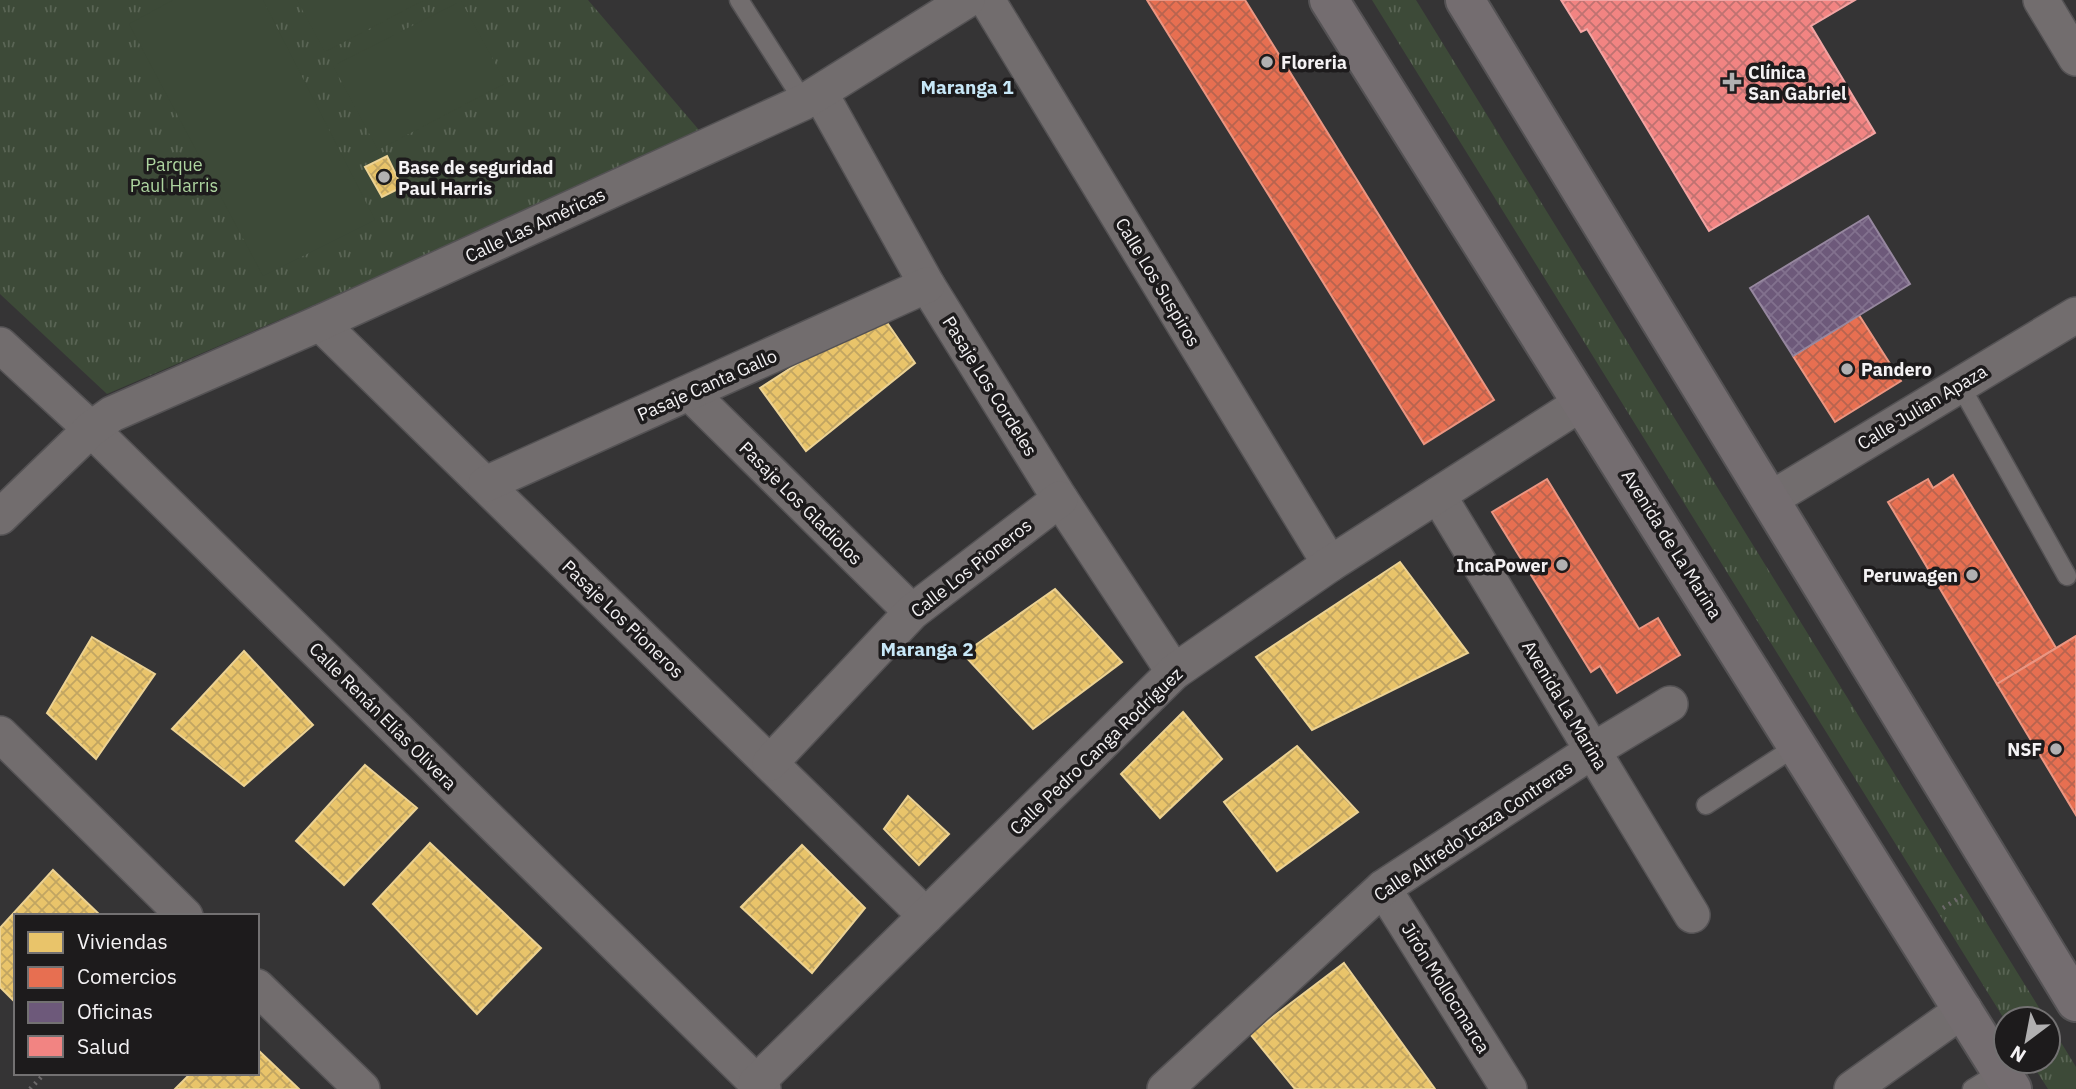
<svg xmlns="http://www.w3.org/2000/svg" width="2076" height="1089" font-family="'IBM Plex Sans',sans-serif">
<style>
.grass{fill:url(#grass-tufts)}
.pitch{fill:#3d4a38}
.homes{fill:url(#homes-cross-hatch);stroke:#ecd293;stroke-width:2}
.shops{fill:url(#shops-cross-hatch);stroke:#eb9682;stroke-width:2}
.offices{fill:url(#offices-cross-hatch);stroke:#96879f;stroke-width:2}
.health{fill:url(#health-cross-hatch);stroke:#f3a5a4;stroke-width:2}
.lines{fill:none;stroke-linecap:round;stroke-linejoin:round}
.service-casing{stroke:#545254;stroke-width:21}
.minor-casing{stroke:#545254;stroke-width:38}
.primary-casing{stroke:#545254;stroke-width:42}
.path{stroke:#6c696a;stroke-width:4.5;stroke-dasharray:2 5;stroke-linecap:butt}
.service{stroke:#726d6e;stroke-width:18}
.minor{stroke:#726d6e;stroke-width:35}
.primary{stroke:#746d70;stroke-width:38}
.poi-dot{fill:#b1b0b1;stroke:#1d1b1c;stroke-width:2.5}
.labels{text-anchor:middle;dominant-baseline:central;stroke-width:7;stroke-linejoin:round;paint-order:stroke}
.poi-label{font-size:18px;font-weight:bold;fill:#f4f2f4;stroke:#1d1b1c;text-anchor:start}
.park-label{font-size:18px;fill:#aed5a0;stroke:#1d1b1c}
.street-label{font-size:18px;fill:#f4f2f4;stroke:#1d1b1c}
.neighbourhood-label{font-size:19px;font-weight:bold;fill:#c8e8f8;stroke:#1d1b1c}
</style>
<defs>
<pattern id="grass-tufts" width="24" height="20" patternUnits="userSpaceOnUse" patternTransform="scale(1.75)"><rect width="24" height="20" fill="#3d4a38"/><path d="M3 7l-1-3M5 7V3M7 7l1-3M15 17l-1-3M17 17v-4M19 17l1-3" fill="none" stroke="#5a6555"/></pattern>
<pattern id="homes-cross-hatch" width="8" height="8" patternUnits="userSpaceOnUse" patternTransform="scale(1.75)"><rect width="8" height="8" fill="#e9c46a"/><path d="M0 0l8 8M0 8l8-8" fill="none" stroke="#c1a562"/></pattern>
<pattern id="shops-cross-hatch" width="8" height="8" patternUnits="userSpaceOnUse" patternTransform="scale(1.75)"><rect width="8" height="8" fill="#e76f51"/><path d="M0 0l8 8M0 8l8-8" fill="none" stroke="#b8644f"/></pattern>
<pattern id="offices-cross-hatch" width="8" height="8" patternUnits="userSpaceOnUse" patternTransform="scale(1.75)"><rect width="8" height="8" fill="#6d597a"/><path d="M0 0l8 8M0 8l8-8" fill="none" stroke="#82718e"/></pattern>
<pattern id="health-cross-hatch" width="8" height="8" patternUnits="userSpaceOnUse" patternTransform="scale(1.75)"><rect width="8" height="8" fill="#f28482"/><path d="M0 0l8 8M0 8l8-8" fill="none" stroke="#bf7271"/></pattern>
</defs>
<rect width="100%" height="100%" fill="#353435"/>
<g class="grass">
<polygon points="0,0 588,0 705,137 107,394 0,294"/>
<polygon points="1372,0 1416,0 2046,1019 2006,1019 2006,1022"/>
<polygon points="2048,1021 2076,1067 2076,1089 2048,1089 2030,1061 2048,1061"/>
</g>
<g class="pitch">
<polygon points="173,0 263,0 375,220 263,276 129,24"/>
<polygon points="297,0 424,0 325,52"/>
<polygon points="461,1 506,83 378,150 333,66"/>
</g>
<g class="homes">
<polygon points="387,156 402,187 382,197 365,167"/>
<polygon points="879,311 915,363 806,451 760,388"/>
<polygon points="1400,562 1468,653 1312,730 1256,657"/>
<polygon points="1055,589 1122,662 1033,729 963,654"/>
<polygon points="92,637 155,674 96,759 47,713"/>
<polygon points="244,651 313,725 244,786 172,729"/>
<polygon points="1183,712 1222,759 1160,818 1121,774"/>
<polygon points="1297,746 1358,812 1277,871 1224,802"/>
<polygon points="365,765 417,808 344,885 296,841"/>
<polygon points="908,796 949,834 919,865 884,829"/>
<polygon points="430,843 541,948 477,1014 373,904"/>
<polygon points="802,845 865,908 812,973 741,907"/>
<polygon points="53,870 101,916 16,916 16,1003 0,987 0,928"/>
<polygon points="1344,963 1435,1089 1295,1089 1250,1034"/>
<polygon points="257,1049 299,1089 175,1089 191,1073 257,1073"/>
</g>
<g class="shops">
<polygon points="1147,0 1245,0 1494,400 1424,444"/>
<polygon points="1859,315 1901,381 1835,422 1793,356"/>
<polygon points="1953,475 2056,648 1997,684 1888,502 1928,479 1933,488"/>
<polygon points="1547,479 1639,629 1658,618 1680,655 1617,693 1600,666 1591,672 1492,512"/>
<polygon points="2076,636 2076,815 1997,684"/>
</g>
<polygon class="offices" points="1868,216 1910,284 1793,356 1750,288"/>
<polygon class="health" points="1561,0 1855,0 1811,26 1875,133 1709,231 1587,29 1581,32"/>
<g class="lines">
<defs>
<g id="service">
<polyline points="739,0 804,102"/>
<polyline points="1960,385 2067,576"/>
<polyline points="1706,805 1798,745"/>
<polyline points="1972,1089 2001,1071"/>
</g>
<g id="minor">
<polyline points="987,0 1330,564"/>
<polyline points="2041,0 2076,58"/>
<polyline points="820,93 927,285 1060,499 1174,672"/>
<polyline points="320,323 926,916"/>
<polyline points="0,345 91,429 763,1089"/>
<polyline points="690,393 912,612"/>
<polyline points="486,484 927,285"/>
<polyline points="1438,495 1692,915"/>
<polyline points="1769,500 2076,315"/>
<polyline points="0,517 91,429 112,414 320,323 804,102 967,0"/>
<polyline points="0,734 185,916"/>
<polyline points="770,763 912,612 1060,499"/>
<polyline points="1383,888 1509,1089"/>
<polyline points="257,987 362,1089"/>
<polyline points="756,1083 1174,672 1330,564 1583,402"/>
<polyline points="1165,1089 1383,888 1592,751 1670,704"/>
<polyline points="1852,1089 1964,1009"/>
</g>
<g id="primary">
<polyline points="1329,0 2012,1089"/>
<polyline points="1465,0 2076,1002"/>
</g>
</defs>
<use href="#service" class="service-casing"/>
<use href="#minor" class="minor-casing"/>
<use href="#primary" class="primary-casing"/>
<g class="path">
<polyline points="1943,908 1965,894"/>
<polyline points="30,1089 45,1073"/>
</g>
<use href="#service" class="service"/>
<use href="#minor" class="minor"/>
<use href="#primary" class="primary"/>
</g>
<g class="poi-dot">
<circle cx="1267" cy="62" r="7"/>
<path d="M1728.5 71.5h7v7h7v7h-7v7h-7v-7h-7v-7h7z"/>
<circle cx="384" cy="177" r="7"/>
<circle cx="1847" cy="369" r="7"/>
<circle cx="1562" cy="565" r="7"/>
<circle cx="1972" cy="575" r="7"/>
<circle cx="2056" cy="749" r="7"/>
</g>
<g class="labels">
<g class="poi-label">
<text x="1281" y="62">Floreria</text>
<text x="1748" y="72">Clínica<tspan x="1748" dy="21">San Gabriel</tspan></text>
<text x="398" y="167">Base de seguridad<tspan x="398" dy="21">Paul Harris</tspan></text>
<text x="1861" y="369">Pandero</text>
<text x="1548" y="565" text-anchor="end">IncaPower</text>
<text x="1958" y="575" text-anchor="end">Peruwagen</text>
<text x="2042" y="749" text-anchor="end">NSF</text>
</g>
<g class="park-label">
<text x="174" y="164">Parque<tspan x="174" dy="21">Paul Harris</tspan></text>
</g>
<g class="street-label">
<text transform="translate(535 225) rotate(-25)">Calle Las Américas</text>
<text transform="translate(1158 282) rotate(59)">Calle Los Suspiros</text>
<text transform="translate(707 385) rotate(-24)">Pasaje Canta Gallo</text>
<text transform="translate(990 386) rotate(58)">Pasaje Los Cordeles</text>
<text transform="translate(1922 407) rotate(-31)">Calle Julian Apaza</text>
<text transform="translate(801 503) rotate(45)">Pasaje Los Gladiolos</text>
<text transform="translate(1672 544) rotate(58)">Avenida de La Marina</text>
<text transform="translate(971 568) rotate(-38)">Calle Los Pioneros</text>
<text transform="translate(623 619) rotate(44)">Pasaje Los Pioneros</text>
<text transform="translate(1565 705) rotate(59)">Avenida La Marina</text>
<text transform="translate(383 716) rotate(45)">Calle Renán Elías Olivera</text>
<text transform="translate(1096 751) rotate(-44)">Calle Pedro Canga Rodríguez</text>
<text transform="translate(1473 831) rotate(-34)">Calle Alfredo Icaza Contreras</text>
<text transform="translate(1446 988) rotate(58)">Jirón Mollocmarca</text>
</g>
<g class="neighbourhood-label">
<text x="967" y="87">Maranga 1</text>
<text x="927" y="649">Maranga 2</text>
</g>
</g>
<rect x="14" y="914" width="245" height="161" fill="#1d1b1c" stroke="#737172" stroke-width="2"/>
<rect x="28" y="932" width="35" height="21" fill="#e9c46a" stroke="#737172" stroke-width="2"/>
<text x="77" y="949" font-size="21" fill="#f4f2f4">Viviendas</text>
<rect x="28" y="967" width="35" height="21" fill="#e76f51" stroke="#737172" stroke-width="2"/>
<text x="77" y="984" font-size="21" fill="#f4f2f4">Comercios</text>
<rect x="28" y="1002" width="35" height="21" fill="#6d597a" stroke="#737172" stroke-width="2"/>
<text x="77" y="1019" font-size="21" fill="#f4f2f4">Oficinas</text>
<rect x="28" y="1036" width="35" height="21" fill="#f28482" stroke="#737172" stroke-width="2"/>
<text x="77" y="1054" font-size="21" fill="#f4f2f4">Salud</text>
<g transform="translate(2027 1040) rotate(212)"><circle r="33" fill="#1d1b1c" stroke="#737172" stroke-width="2"/>
<path d="M0-5L12 26L0 18L-12 26Z" fill="#b1b0b1"/>
<text y="-10" font-size="19" font-weight="bold" text-anchor="middle" fill="#f4f2f4">N</text>
</g>
</svg>
